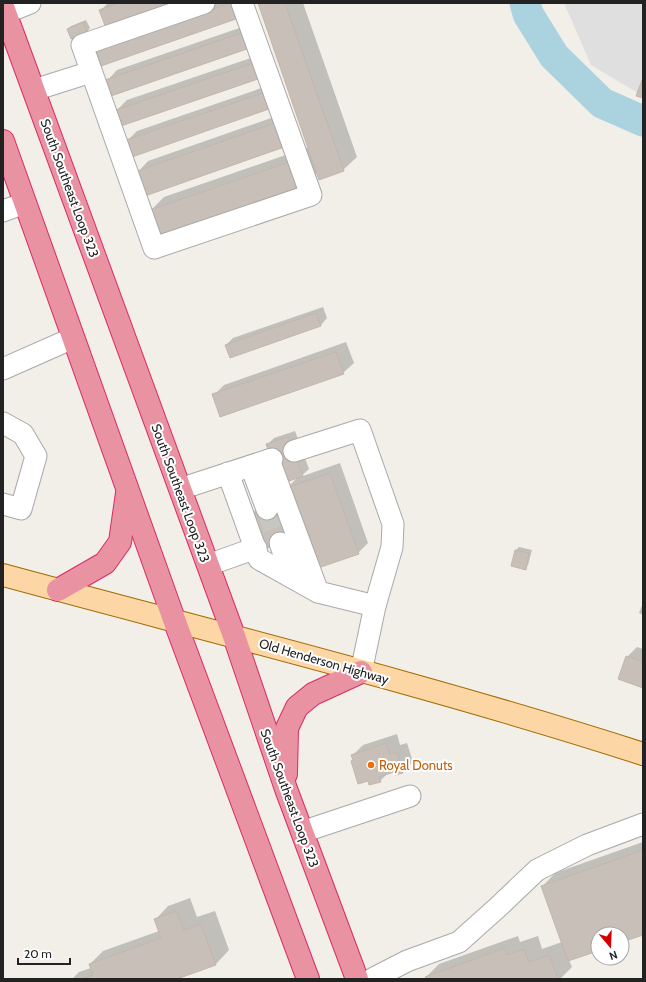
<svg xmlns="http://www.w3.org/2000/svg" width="646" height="982" font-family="Cabin,sans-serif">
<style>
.residential{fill:#e0dfdf}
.shadow{fill:#0003}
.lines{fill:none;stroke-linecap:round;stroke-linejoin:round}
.river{stroke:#aad3df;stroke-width:31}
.building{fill:#c7bfb8;stroke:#c4b6ab}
.minor-tunnel{stroke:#c8c6c1;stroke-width:21;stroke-dasharray:21 10;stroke-linecap:butt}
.minor-casing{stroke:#a9a9a9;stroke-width:23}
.major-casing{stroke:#a06b00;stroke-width:24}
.highway-casing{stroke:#dc2a67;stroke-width:24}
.minor{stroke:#fff;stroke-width:21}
.major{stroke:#fcd6a4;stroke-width:22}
.highway{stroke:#e892a2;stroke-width:22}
.food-dot{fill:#e8710a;stroke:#fff;stroke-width:1.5}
.labels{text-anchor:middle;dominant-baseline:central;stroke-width:4;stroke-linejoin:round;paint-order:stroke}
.street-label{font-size:13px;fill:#222;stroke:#fff}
.food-label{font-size:13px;fill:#c56008;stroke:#fff;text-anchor:start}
</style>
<rect width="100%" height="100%" fill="#f2efe9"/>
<polygon class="residential" points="564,3 643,3 643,96 591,65"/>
<g class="shadow">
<polygon points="108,3 172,3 100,11"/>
<polygon points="214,3 244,3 246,8 236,18 102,64"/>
<polygon points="259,3 303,3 357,157 343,170 318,172 304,186 151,210 164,197 309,147"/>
<polygon points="86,20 90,28 87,32 68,29 71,26"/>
<polygon points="251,24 256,38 246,48 107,81 117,70"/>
<polygon points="263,54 268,68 258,78 117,110 127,100"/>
<polygon points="273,84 268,109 127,141 137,131"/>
<polygon points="291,111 289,144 138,172 148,161"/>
<polygon points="323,307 327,318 321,325 231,357 226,345 233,338"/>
<polygon points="346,342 354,363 343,373 214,395 224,385"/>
<polygon points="295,431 309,469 300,477 340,463 368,543 358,553 250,515 257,509 287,488 299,476 267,445 274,438"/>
<polygon points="519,547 532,550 528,565 525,568 516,550"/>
<polygon points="643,603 643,615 639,613"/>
<polygon points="637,647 643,649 643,687 627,657"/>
<polygon points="397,734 400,745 407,743 413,762 403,772 396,774 395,771 387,774 380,781 368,779 354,759 353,755 363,745"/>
<polygon points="643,842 643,934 622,941 622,934 598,934 598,950 569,960 572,967 560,979 427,979 426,977 439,964 518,936 520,942 538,936 542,949 562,942 542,887 555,873"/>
<polygon points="190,898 197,917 215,911 229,950 216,964 174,979 72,979 79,972 91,968 90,964 103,951 159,931 155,920 168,906"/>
</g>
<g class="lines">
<polyline class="river" points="525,3 528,14 554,56 602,103 643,121"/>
</g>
<g class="building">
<polygon points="119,3 175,3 106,28 99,10"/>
<polygon points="231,3 236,19 101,66 96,50"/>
<polygon points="258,3 285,3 344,171 319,180"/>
<polygon points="83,22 87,32 71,39 67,29"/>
<polygon points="241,33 247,49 111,96 105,80"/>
<polygon points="253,63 258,79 121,126 116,110"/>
<polygon points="642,80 643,80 643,98 636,96"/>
<polygon points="263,93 269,109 132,157 126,140"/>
<polygon points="281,121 290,145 145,196 137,171"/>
<polygon points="295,160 304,187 159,237 150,210"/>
<polygon points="316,313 321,326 230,358 225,345"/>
<polygon points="336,352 344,374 220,417 212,394"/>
<polygon points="288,437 303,476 281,484 266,444"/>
<polygon points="330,473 359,554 315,569 286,488"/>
<polygon points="283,504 295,538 261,550 249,515"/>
<polygon points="515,550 529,553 526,570 511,566"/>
<polygon points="626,656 643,662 643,688 618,679"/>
<polygon points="386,743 390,755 397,752 403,773 395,775 394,772 379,777 381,782 369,785 368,781 358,784 351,761 353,760 351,755"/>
<polygon points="643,850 643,935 622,942 622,934 598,934 598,951 568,961 541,886"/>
<polygon points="176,911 184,930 201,924 216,965 177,979 82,979 93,975 89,964 161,938 154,919"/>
<polygon points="505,948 507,955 524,949 529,962 549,955 558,979 426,979 425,977"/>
</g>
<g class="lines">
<polyline class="minor-tunnel" points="267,509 280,543"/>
<defs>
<g id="minor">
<polyline points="204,3 82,45 154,248 311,195 242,3"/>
<polyline points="5,13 30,3"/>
<polyline points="34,90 91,72"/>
<polyline points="3,211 25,203"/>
<polyline points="3,369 73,338"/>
<polyline points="3,423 23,434 36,456 21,509 3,504"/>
<polyline points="294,451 360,430 393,524 392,547 375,606 361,672"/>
<polyline points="269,460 318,592"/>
<polyline points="251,466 267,509"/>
<polyline points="228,473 259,559 318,592 375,606"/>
<polyline points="180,489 272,459"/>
<polyline points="280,543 292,577"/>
<polyline points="208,565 256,548"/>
<polyline points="302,832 410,796"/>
<polyline points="372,979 407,961 459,942 497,908 537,870 587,845 643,824"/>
</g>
<path id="major" d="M3 575C217 633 432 686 643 754"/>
<g id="highway">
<polyline points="3,7 234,636 286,789 357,979"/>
<polyline points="3,141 175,622 308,979"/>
<polyline points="58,590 105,563 120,542 127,493"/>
<polyline points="286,774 287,728 297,707 313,694 361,672"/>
</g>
</defs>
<use href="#minor" class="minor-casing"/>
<use href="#major" class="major-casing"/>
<use href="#highway" class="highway-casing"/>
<use href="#minor" class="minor"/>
<use href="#major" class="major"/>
<use href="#highway" class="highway"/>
</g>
<circle class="food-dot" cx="371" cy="765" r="4"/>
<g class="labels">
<g class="street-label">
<text transform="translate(70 188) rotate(70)">South Southeast Loop 323</text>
<text transform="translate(181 493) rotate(70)">South Southeast Loop 323</text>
<text transform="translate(324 661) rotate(16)">Old Henderson Highway</text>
<text transform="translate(290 798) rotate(70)">South Southeast Loop 323</text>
</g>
<g class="food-label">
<text x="379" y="765">Royal Donuts</text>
</g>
</g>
<rect width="646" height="982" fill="none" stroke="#222222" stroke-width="8"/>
<g transform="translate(610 946) rotate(161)"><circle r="19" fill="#ffffff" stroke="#a7a7a7"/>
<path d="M0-3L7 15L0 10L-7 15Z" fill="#d40000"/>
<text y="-6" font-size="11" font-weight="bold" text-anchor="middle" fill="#222222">N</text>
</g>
<path d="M18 958v6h52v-6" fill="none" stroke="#222222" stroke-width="2"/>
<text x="24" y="958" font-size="12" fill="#222222" stroke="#ffffff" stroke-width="3" paint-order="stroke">20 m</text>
</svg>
